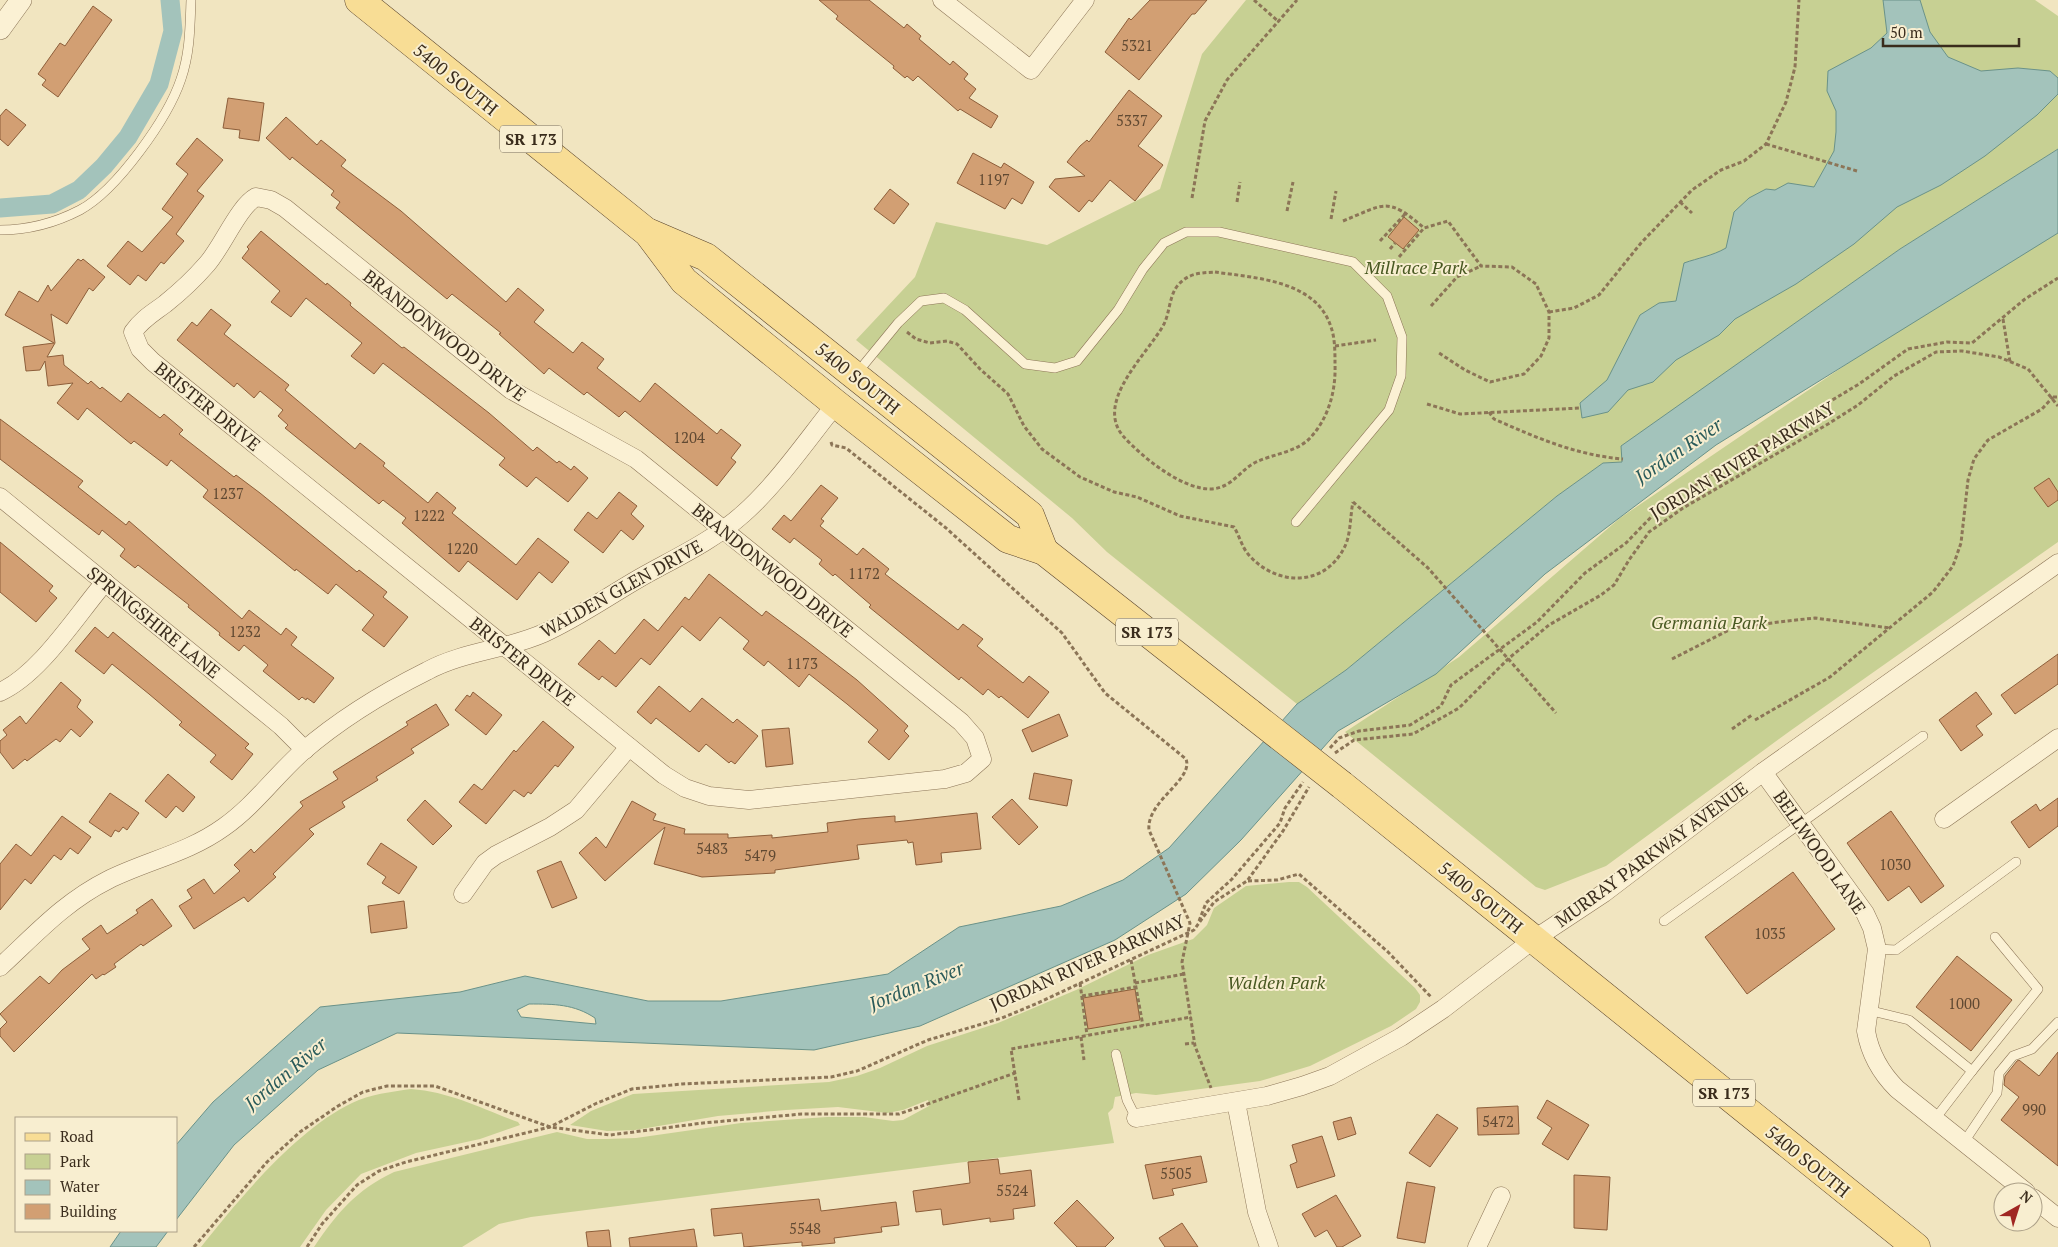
<svg xmlns="http://www.w3.org/2000/svg" width="2058" height="1247" font-family="'PT Serif',serif">
<style>
.green{fill:#c7d093}
.water{fill:#a3c3bb;stroke:#6a9289;fill-rule:evenodd}
.lines{fill:none;stroke-linecap:round;stroke-linejoin:round}
.canal{stroke:#a3c3bb;stroke-width:19}
.building{fill:#d29f73;stroke:#8d5e3a}
.service-casing{stroke:#8c7557;stroke-width:10}
.minor-casing{stroke:#8c7557;stroke-width:19}
.tertiary-casing{stroke:#8c7557;stroke-width:22}
.primary-casing{stroke:#59432b;stroke-width:29}
.path{stroke:#8c7557;stroke-width:3;stroke-dasharray:4 2.5;stroke-linecap:butt}
.service{stroke:#fbf1d4;stroke-width:9}
.minor{stroke:#fbf1d4;stroke-width:18}
.tertiary{stroke:#fbf1d4;stroke-width:21}
.primary{stroke:#f8dd95;stroke-width:28}
.primary-bridge-casing{stroke:#59432b;stroke-width:29;stroke-linecap:butt}
.primary-bridge{stroke:#f8dd95;stroke-width:28}
.labels{text-anchor:middle;dominant-baseline:central;stroke-width:4;stroke-linejoin:round;paint-order:stroke}
.number-label{font-size:15px;fill:#604932}
.shield{fill:#f8eed0;stroke:#736652;stroke-width:1}
.shield-label{font-size:16px;font-weight:bold;fill:#3a2c1c}
.street-label{font-size:18px;fill:#3a2c1c;stroke:#f8eed0}
.park-label{font-size:18px;font-style:italic;fill:#485821;stroke:#f8eed0}
.water-label{font-size:19px;font-style:italic;fill:#2a5b5a;stroke:#f8eed0}
</style>
<rect width="100%" height="100%" fill="#f1e5c0"/>
<g class="green">
<polygon points="1246,0 2035,0 2058,16 2058,149 1900,249 1622,446 1622,462 1603,463 1557,496 1346,670 1297,704 1107,552 1072,518 856,340 915,277 936,222 1047,245 1160,189 1202,54"/>
<polygon points="2058,229 2058,542 1790,731 1606,866 1545,890 1536,887 1345,732 1459,657 1620,518 1966,283"/>
<path d="M1289 882H1299L1307 887 1415 988 1420 995V1002L1416 1009 1391 1026 1310 1066 1260 1081 1156 1095 1136 1093 1115 1097 1113 1108 1108 1113 1114 1143 531 1217 499 1224 462 1247H314C337 1213 356 1190 394 1172L557 1132 587 1139H606L636 1138 741 1123 827 1117H864L893 1121 903 1120 929 1106 928 1100 903 1110 887 1113 838 1107 786 1110 718 1116 635 1130 607 1131 570 1125 591 1111 633 1094 829 1082 857 1076 880 1068 927 1046 998 1023 1076 990 1148 955 1193 939 1207 925 1214 908 1246 886Z"/>
<path d="M411 1089C451 1092 482 1109 518 1122L520 1125 480 1139 416 1153 361 1174 326 1210 300 1247H201C239 1199 296 1130 352 1103 370 1094 391 1092 411 1089Z"/>
</g>
<g class="water">
<path d="M1883 0H1920L1930 32 1948 57 1981 71 2018 68 2050 71 2058 78V94L2037 115 1985 156 1941 185 1897 207 1854 244 1796 284 1735 319 1719 335 1676 360 1653 382 1628 390 1608 412 1582 418 1580 403 1607 380 1640 315 1659 303 1676 301 1684 263C1698 258 1712 256 1726 248L1734 212 1749 198 1766 189 1775 190 1788 183 1814 187 1834 151 1836 132V111L1827 91 1828 71 1871 48 1887 33Z"/>
<path d="M2058 149V233L1716 445 1545 574 1436 674 1338 731 1241 840 1186 894 1115 940 920 1026 814 1050 397 1033 318 1070 234 1145 176 1220V1145L213 1102 320 1007 460 992 525 976 648 1001H721L888 974 959 927 1061 906 1123 880 1169 848 1297 704 1346 670 1557 496 1603 463 1622 462 1621 446 1900 249ZM529 1004C554 1004 574 1004 595 1018L596 1024 521 1017 517 1010Z"/>
<polygon points="121,1231 168,1231 156,1247 110,1247"/>
</g>
<g class="lines">
<polyline class="canal" points="0,208 52,204 79,190 104,166 128,137 159,84 173,31 170,0"/>
</g>
<g class="building">
<polygon points="819,0 869,0 904,28 907,24 921,36 919,39 950,65 953,61 968,74 964,79 976,89 969,98 998,116 991,128 960,109 958,111 918,76 913,81 907,76 905,78 893,68 894,66 836,19 838,16"/>
<polygon points="1150,0 1207,0 1195,14 1192,14 1139,80 1105,52 1129,18 1131,20"/>
<polygon points="93,6 112,20 58,97 42,85 46,80 38,74 60,43 65,46"/>
<polygon points="1129,90 1162,116 1138,146 1163,165 1135,201 1110,180 1092,202 1089,200 1079,212 1049,187 1055,179 1085,176 1067,162 1080,146 1087,140 1089,142"/>
<polygon points="228,98 264,103 259,141 239,138 240,130 223,128"/>
<polygon points="6,109 26,125 8,146 0,139 0,116"/>
<polygon points="286,117 317,145 321,140 346,160 341,166 401,211 506,302 518,288 544,310 534,322 573,353 582,342 604,359 597,368 640,402 655,383 717,434 721,429 741,445 731,458 736,462 717,486 625,411 619,417 587,392 584,395 549,368 544,374 499,334 501,333 452,294 447,299 336,208 340,202 331,195 334,191 292,157 290,160 266,138"/>
<polygon points="197,138 223,160 197,191 204,196 176,234 184,241 164,264 161,262 146,281 138,275 130,285 107,266 128,241 142,252 173,217 162,209 188,174 176,164"/>
<polygon points="973,153 1001,168 1004,163 1034,182 1022,204 1012,198 1005,209 957,183"/>
<polygon points="890,189 909,204 894,224 874,209"/>
<polygon points="1404,217 1419,230 1403,249 1388,237"/>
<polygon points="261,231 326,285 327,283 351,303 350,305 352,307 402,348 404,347 489,413 533,451 537,447 557,463 559,461 571,470 574,466 588,478 568,502 536,477 527,487 499,465 505,458 383,363 374,374 351,356 362,343 306,298 291,317 271,302 280,291 242,258 249,249 247,247"/>
<polygon points="78,259 81,261 83,259 105,277 93,291 89,288 67,324 51,314 55,343 47,357 63,355 64,365 88,384 91,381 100,389 102,387 121,402 128,393 160,418 164,414 183,430 179,434 234,477 236,475 260,493 357,572 359,570 387,592 383,597 408,617 384,647 362,630 374,615 336,584 328,594 296,569 295,571 203,497 208,490 171,460 167,466 134,441 131,444 87,408 78,420 57,403 73,383 48,386 45,361 40,370 26,371 23,347 54,343 5,315 19,291 38,302 48,285 51,291"/>
<polygon points="211,309 231,325 224,334 289,385 285,390 355,449 360,443 385,463 383,466 428,503 437,492 456,508 452,513 516,565 538,538 569,562 552,583 539,572 517,600 468,561 459,572 402,523 406,518 383,500 379,504 285,428 288,425 278,416 283,410 260,391 254,398 237,383 234,387 177,340 192,322 197,326"/>
<polygon points="0,419 83,481 78,487 126,525 129,521 242,619 249,610 281,635 286,628 297,637 291,645 334,678 314,703 307,698 306,700 302,697 299,700 263,671 268,665 244,645 239,651 219,635 220,633 188,607 189,605 138,565 135,568 120,556 125,549 102,530 99,535 0,459"/>
<polygon points="2049,478 2058,492 2058,500 2048,507 2034,488"/>
<polygon points="821,485 838,498 821,519 824,521 820,526 857,555 863,548 889,569 885,574 958,630 963,624 983,639 977,646 1023,683 1029,676 1049,692 1028,718 1001,696 999,698 988,689 983,695 961,677 959,680 869,607 871,605 835,574 833,576 819,564 822,560 794,538 790,543 772,529 784,515 791,521"/>
<polygon points="619,492 637,506 631,514 644,526 633,540 621,530 603,553 574,530 588,512 597,519"/>
<polygon points="0,542 53,586 49,591 57,598 36,622 0,592"/>
<polygon points="709,574 762,616 766,611 805,640 857,680 908,726 904,731 909,736 889,760 868,742 878,730 847,704 809,674 799,687 768,661 764,666 743,649 749,641 720,617 700,641 682,626 650,665 641,658 616,687 602,676 599,680 578,664 599,640 615,654 644,619 658,631 685,597 689,600"/>
<polygon points="95,627 108,638 113,632 249,744 245,748 253,754 232,780 210,762 216,755 179,725 182,722 149,694 112,664 104,674 75,651"/>
<polygon points="2058,654 2058,684 2015,714 2001,695"/>
<polygon points="61,682 81,700 77,707 93,722 80,737 71,729 60,742 56,739 27,761 25,759 13,769 0,752 0,741 7,735 3,730 20,716 26,724"/>
<polygon points="659,686 690,712 702,698 733,723 737,719 758,736 735,764 731,761 729,763 706,744 699,752 656,718 651,724 637,712"/>
<polygon points="473,692 502,715 486,735 455,710 467,695 470,697"/>
<polygon points="1976,692 1992,714 1976,726 1983,735 1961,751 1939,720"/>
<polygon points="436,704 449,725 411,749 414,753 376,777 378,780 342,802 345,807 309,829 314,834 273,874 276,877 248,902 244,897 194,929 179,906 192,898 187,890 204,879 214,894 240,871 234,865 251,849 254,853 303,806 300,802 338,779 333,772 408,725 406,722"/>
<polygon points="1059,714 1068,736 1032,752 1022,730"/>
<polygon points="543,721 574,747 558,767 555,765 531,794 528,792 524,797 514,790 486,824 459,802 474,784 482,790 514,750 516,752"/>
<polygon points="789,728 793,764 766,767 762,730"/>
<polygon points="1034,773 1072,780 1067,806 1029,799"/>
<polygon points="168,774 195,797 183,812 176,806 166,818 145,801"/>
<polygon points="110,793 139,813 127,830 123,827 119,832 115,830 111,837 89,822"/>
<polygon points="2058,798 2058,826 2029,848 2011,822 2036,804 2040,811"/>
<polygon points="1012,799 1038,827 1019,845 992,817"/>
<polygon points="425,800 452,826 433,845 407,820"/>
<polygon points="632,801 656,814 653,820 685,829 684,834 728,834 728,838 772,835 772,838 828,832 827,823 859,819 895,816 895,822 977,813 981,849 941,853 942,862 916,865 913,842 908,843 907,840 857,845 859,859 775,870 775,873 702,877 654,864 665,827 605,881 579,853 596,837 606,848"/>
<polygon points="1891,811 1944,886 1921,903 1909,886 1888,901 1847,843"/>
<polygon points="62,816 91,837 78,854 70,848 61,860 54,855 31,884 25,879 0,910 0,864 16,844 31,856"/>
<polygon points="381,843 417,867 399,894 382,883 386,877 367,864"/>
<polygon points="561,861 577,898 552,908 537,871"/>
<polygon points="1793,872 1835,929 1747,994 1705,937"/>
<polygon points="152,899 172,926 143,946 141,944 114,964 116,967 104,975 103,974 96,979 92,974 14,1052 0,1036 0,1029 7,1022 0,1014 40,976 49,984 62,970 90,949 82,939 101,925 107,934 138,913 136,910"/>
<polygon points="404,901 407,928 371,933 368,906"/>
<polygon points="1957,956 2012,1000 1971,1051 1916,1007"/>
<polygon points="1135,989 1140,1020 1088,1029 1083,998"/>
<polygon points="2058,1052 2058,1166 2001,1120 2019,1097 2004,1085 2005,1076 2017,1061 2019,1060 2039,1076"/>
<polygon points="1547,1100 1589,1125 1568,1160 1542,1144 1552,1128 1537,1118"/>
<polygon points="1518,1106 1519,1134 1478,1135 1477,1108"/>
<polygon points="1437,1114 1458,1128 1430,1167 1409,1153"/>
<polygon points="1351,1117 1356,1134 1338,1140 1333,1122"/>
<polygon points="1322,1136 1335,1176 1297,1188 1290,1165 1297,1162 1292,1145"/>
<polygon points="1201,1156 1207,1182 1172,1189 1174,1195 1153,1199 1145,1165"/>
<polygon points="998,1159 1000,1174 1031,1170 1035,1206 1013,1209 1014,1219 990,1222 990,1218 943,1225 941,1209 916,1212 913,1191 970,1183 968,1162"/>
<polygon points="1574,1175 1610,1177 1607,1230 1574,1228"/>
<polygon points="1407,1182 1435,1187 1425,1243 1397,1238"/>
<polygon points="1336,1195 1361,1236 1342,1247 1337,1247 1327,1230 1315,1237 1302,1214"/>
<polygon points="819,1199 821,1211 896,1202 899,1225 881,1227 882,1232 834,1238 835,1243 802,1246 802,1242 744,1247 742,1233 714,1236 711,1209"/>
<polygon points="1077,1200 1114,1238 1105,1247 1077,1247 1054,1223"/>
<polygon points="1182,1223 1198,1247 1165,1247 1159,1238"/>
<polygon points="694,1229 697,1247 630,1247 629,1238"/>
<polygon points="609,1230 611,1247 588,1247 586,1232"/>
</g>
<g class="lines">
<defs>
<g id="service">
<path d="M0 230C28 230 55 223 80 210 117 190 168 118 181 79 190 53 190 27 191 0"/>
<polyline points="857,373 898,323 921,301 944,298 965,310 1025,364 1055,368 1077,361 1118,310 1143,269 1164,243 1186,232 1219,232 1353,262 1387,296 1402,337 1401,376 1389,410 1296,522"/>
<polyline points="1664,921 1923,736"/>
<polyline points="1877,949 1896,950 2016,862"/>
<polyline points="1868,1010 1909,1020 1972,1071 1935,1119"/>
<polyline points="1116,1054 1127,1100 1136,1118"/>
<polyline points="1972,1071 2038,989 1995,937"/>
<polyline points="1964,1142 1997,1093 1999,1073 2013,1056 2032,1049 2058,1022"/>
</g>
<g id="minor">
<polyline points="942,0 1031,70 1085,0"/>
<path d="M256 197 271 200 285 208 511 390 636 459 961 722 975 738 982 759 966 773 945 779 749 800 709 796 685 788 664 775 153 362 140 349 133 332C142 319 153 313 165 304 180 292 194 279 207 264 222 247 239 206 256 197Z"/>
<polyline points="0,497 281,726 305,750"/>
<path d="M0 692C40 674 76 616 105 582"/>
<path d="M1763 772 1865 913 1872 928 1877 949 1866 1031C1870 1054 1880 1072 1897 1089L2026 1192"/>
<polyline points="1944,819 2058,738"/>
<polyline points="463,894 485,863 496,855 550,827 576,810 629,747"/>
<path d="M0 967C35 935 64 902 108 880 146 861 188 853 224 827 254 806 275 776 302 752 339 720 383 693 427 671 464 651 506 650 544 633 577 618 607 597 638 579 673 559 713 541 743 514 777 484 807 440 836 404"/>
<polyline points="1236,1102 1257,1212 1269,1247"/>
<polyline points="1136,1118 1267,1096 1302,1086 1330,1076 1401,1037 1443,1009 1533,940 1604,893 1763,772 2058,563"/>
<polyline points="2033,1198 2058,1218"/>
<polyline points="1477,1247 1501,1196"/>
</g>
<polyline id="tertiary" points="0,29 21,0"/>
<g id="primary">
<polyline points="359,0 648,233 684,281 836,404 1008,539 1044,551 1250,713"/>
<polyline points="650,233 706,257 1030,515 1044,551"/>
<polyline points="1342,785 1916,1247"/>
</g>
</defs>
<use href="#service" class="service-casing"/>
<use href="#minor" class="minor-casing"/>
<use href="#tertiary" class="tertiary-casing"/>
<use href="#primary" class="primary-casing"/>
<g class="path">
<polyline points="1254,0 1279,22"/>
<polyline points="1766,144 1857,171"/>
<polyline points="1192,198 1205,121 1227,80 1297,0"/>
<polyline points="1237,202 1240,182"/>
<polyline points="1680,202 1692,213"/>
<polyline points="1287,211 1293,182"/>
<polyline points="1331,219 1336,191"/>
<path d="M1343 221C1385 204 1387 196 1424 228L1448 221 1481 266 1512 267 1536 284 1549 312V338L1541 356 1524 374 1490 382 1465 370 1439 353"/>
<polyline points="1380,241 1406,213"/>
<polyline points="1390,249 1395,243"/>
<polyline points="1399,257 1424,228"/>
<path d="M1215 272C1255 278 1316 280 1331 327 1335 338 1335 352 1335 364 1336 390 1329 417 1311 437 1298 452 1273 454 1256 462 1240 470 1233 487 1212 489 1182 490 1142 457 1123 436 1094 401 1148 354 1164 324 1170 312 1169 296 1178 285 1189 273 1199 273 1215 272Z"/>
<polyline points="1431,306 1457,277 1481,266"/>
<polyline points="1549,312 1574,308 1599,295 1641,243 1692,190 1721,170 1744,161 1766,144 1786,102 1795,67 1799,0"/>
<polyline points="2003,319 2010,362"/>
<path d="M907 332 916 339 930 343 947 341 957 344 980 369 1008 394 1024 426 1042 449 1080 477 1114 492 1137 497 1180 516 1234 527C1239 535 1242 547 1248 554 1275 586 1324 588 1344 548 1351 536 1350 516 1353 502"/>
<polyline points="1335,346 1376,340"/>
<polyline points="2053,397 2058,397"/>
<polyline points="1427,404 1460,414 1580,408"/>
<path d="M1489 412 1494 419C1537 438 1576 455 1623 459"/>
<path d="M831 442 832 445 846 448 946 528 1062 633 1105 693 1186 759C1194 780 1146 801 1149 830L1190 923 1182 962 1195 1046 1211 1088"/>
<polyline points="1353,502 1428,568 1556,713"/>
<polyline points="1672,659 1733,628 1787,621 1815,618 1890,628"/>
<polyline points="1755,720 1830,677 1933,592 1953,566 1961,543 1968,480 1974,459 1988,440 2042,409 2053,397"/>
<polyline points="1732,729 1752,715"/>
<polyline points="1330,748 1339,738 1359,731 1410,725 1441,706 1451,685 1537,622 1585,573 1626,543 1656,512 1736,458 1859,384 1908,349 1947,342 1972,343 2025,299 2058,278"/>
<polyline points="1335,753 1354,740 1413,734 1459,708 1508,659 1549,625 1601,595 1614,585 1629,560 1649,532 1683,508 1828,424 1858,405 1894,376 1936,352 1962,351 1999,357 2028,369 2058,406"/>
<polyline points="1248,881 1277,880 1299,874 1388,952 1432,998"/>
<polyline points="1199,921 1206,903 1232,879 1280,823 1285,808 1303,782"/>
<polyline points="1131,960 1143,1026"/>
<polyline points="1080,983 1087,1035"/>
<polyline points="1135,983 1184,974"/>
<polyline points="1082,996 1135,987"/>
<polyline points="1081,1037 1084,1060"/>
<polyline points="1185,1044 1194,1043"/>
<polyline points="1019,1100 1011,1049 1191,1017"/>
<polyline points="194,1247 267,1162 300,1132 338,1106 363,1092 387,1086 435,1086 550,1127 610,1135 703,1123 802,1114 899,1114 1015,1073"/>
<polyline points="307,1247 322,1224 357,1185 379,1171 406,1162 550,1127 597,1103 632,1089 682,1084 831,1077 857,1071 928,1040 1002,1018 1038,1003 1194,930 1214,902 1247,881 1283,831 1309,787"/>
</g>
<use href="#service" class="service"/>
<use href="#minor" class="minor"/>
<use href="#tertiary" class="tertiary"/>
<use href="#primary" class="primary"/>
<defs>
<polyline id="primary-bridge" points="1250,713 1342,785"/>
</defs>
<use href="#primary-bridge" class="primary-bridge-casing"/>
<use href="#primary-bridge" class="primary-bridge"/>
</g>
<g class="labels">
<g class="number-label">
<text x="1137" y="45">5321</text>
<text x="1132" y="120">5337</text>
<text x="994" y="179">1197</text>
<text x="689" y="437">1204</text>
<text x="228" y="493">1237</text>
<text x="429" y="515">1222</text>
<text x="462" y="548">1220</text>
<text x="864" y="573">1172</text>
<text x="245" y="631">1232</text>
<text x="802" y="663">1173</text>
<text x="712" y="848">5483</text>
<text x="760" y="855">5479</text>
<text x="1895" y="864">1030</text>
<text x="1770" y="933">1035</text>
<text x="1964" y="1003">1000</text>
<text x="2034" y="1109">990</text>
<text x="1498" y="1121">5472</text>
<text x="1176" y="1173">5505</text>
<text x="1012" y="1190">5524</text>
<text x="805" y="1228">5548</text>
</g>
<g class="shield">
<rect x="500" y="125.5" width="62" height="27" rx="4"/>
<rect x="1116" y="618.5" width="62" height="27" rx="4"/>
<rect x="1693" y="1079.5" width="62" height="27" rx="4"/>
</g>
<g class="shield-label">
<text x="531" y="139">SR 173</text>
<text x="1147" y="632">SR 173</text>
<text x="1724" y="1093">SR 173</text>
</g>
<g class="street-label">
<text transform="translate(456 79) rotate(39)">5400 SOUTH</text>
<text transform="translate(445 335) rotate(38)">BRANDONWOOD DRIVE</text>
<text transform="translate(858 378) rotate(39)">5400 SOUTH</text>
<text transform="translate(208 406) rotate(39)">BRISTER DRIVE</text>
<text transform="translate(1742 460) rotate(-31)">JORDAN RIVER PARKWAY</text>
<text transform="translate(773 570) rotate(39)">BRANDONWOOD DRIVE</text>
<text transform="translate(621 588) rotate(-29)">WALDEN GLEN DRIVE</text>
<text transform="translate(154 622) rotate(39)">SPRINGSHIRE LANE</text>
<text transform="translate(523 661) rotate(39)">BRISTER DRIVE</text>
<text transform="translate(1820 852) rotate(55)">BELLWOOD LANE</text>
<text transform="translate(1651 854) rotate(-36)">MURRAY PARKWAY AVENUE</text>
<text transform="translate(1481 897) rotate(39)">5400 SOUTH</text>
<text transform="translate(1087 962) rotate(-24)">JORDAN RIVER PARKWAY</text>
<text transform="translate(1808 1161) rotate(39)">5400 SOUTH</text>
</g>
<g class="park-label">
<text x="1416" y="267">Millrace Park</text>
<text x="1709" y="622">Germania Park</text>
<text x="1276" y="982">Walden Park</text>
</g>
<g class="water-label">
<text transform="translate(1678 450) rotate(-34)">Jordan River</text>
<text transform="translate(916 985) rotate(-22)">Jordan River</text>
<text transform="translate(285 1073) rotate(-40)">Jordan River</text>
</g>
</g>
<rect x="15" y="1117" width="162" height="115" fill="#f8eed0" stroke="#aca088"/>
<rect x="25" y="1133" width="25" height="8" fill="#f8dd95" stroke="#aca088"/>
<text x="60" y="1142" font-size="15" fill="#3a2c1c">Road</text>
<rect x="25" y="1154" width="25" height="15" fill="#c7d093" stroke="#aca088"/>
<text x="60" y="1167" font-size="15" fill="#3a2c1c">Park</text>
<rect x="25" y="1180" width="25" height="15" fill="#a3c3bb" stroke="#aca088"/>
<text x="60" y="1192" font-size="15" fill="#3a2c1c">Water</text>
<rect x="25" y="1204" width="25" height="15" fill="#d29f73" stroke="#aca088"/>
<text x="60" y="1217" font-size="15" fill="#3a2c1c">Building</text>
<g transform="translate(2018 1207) rotate(39)"><circle r="24" fill="#f8eed0" stroke="#aca088"/>
<path d="M0-4L9 19L0 12L-9 19Z" fill="#a02622"/>
<text y="-8" font-size="14" font-weight="bold" text-anchor="middle" fill="#3a2c1c">N</text>
</g>
<path d="M1883 38v8h136v-8" fill="none" stroke="#3a2c1c" stroke-width="2.5"/>
<text x="1890" y="38" font-size="15" fill="#3a2c1c" stroke="#f8eed0" stroke-width="4" paint-order="stroke">50 m</text>
</svg>
